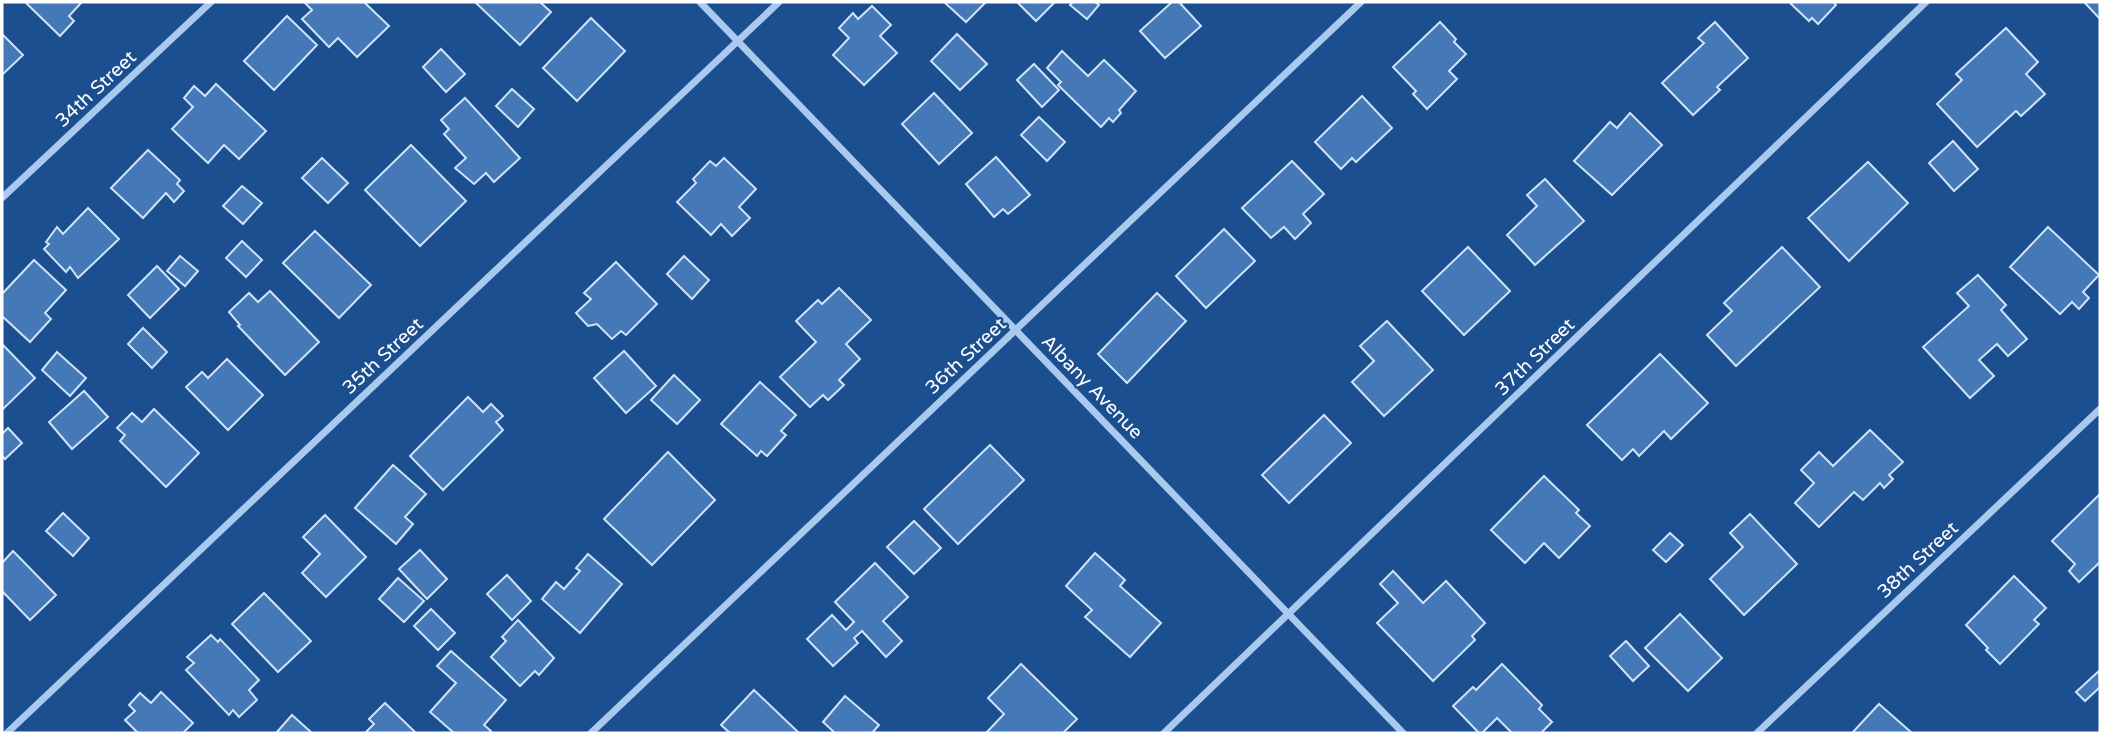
<svg xmlns="http://www.w3.org/2000/svg" width="2102" height="735" font-family="'Varela Round',sans-serif">
<style>
.building{fill:#4478b7;stroke:#cfe3fa;stroke-width:2}
.lines{fill:none;stroke-linecap:round;stroke-linejoin:round}
.street{stroke:#a9c9ee;stroke-width:7}
.labels{text-anchor:middle;dominant-baseline:central;stroke-width:5;stroke-linejoin:round;paint-order:stroke}
.street-label{font-size:19px;fill:#fff;stroke:#1b4f8f}
</style>
<rect width="100%" height="100%" fill="#1b4f8f"/>
<g class="building">
<polygon points="25,2 82,2 69,16 74,21 60,36"/>
<polygon points="304,2 364,2 389,26 357,57 338,38 329,47 302,19 312,10"/>
<polygon points="475,2 540,2 551,12 520,45"/>
<polygon points="944,2 986,2 966,22"/>
<polygon points="1017,2 1055,2 1036,21"/>
<polygon points="1073,2 1095,2 1099,5 1087,19 1070,5"/>
<polygon points="1172,2 1179,2 1201,26 1165,58 1140,31"/>
<polygon points="1789,2 1833,2 1836,5 1818,24 1812,18 1809,21"/>
<polygon points="2084,2 2100,2 2100,19"/>
<polygon points="872,6 891,25 880,36 897,53 864,85 833,55 849,38 839,28 853,13 858,19"/>
<polygon points="287,16 317,45 274,90 244,61"/>
<polygon points="591,18 625,51 577,101 543,68"/>
<polygon points="1440,22 1456,39 1454,42 1466,54 1449,71 1457,79 1427,109 1413,94 1416,91 1393,67"/>
<polygon points="1715,22 1748,58 1717,87 1720,90 1693,115 1662,83 1704,43 1698,38"/>
<polygon points="2006,28 2038,62 2026,74 2045,94 2021,116 2016,111 1977,147 1937,104 1962,80 1956,74"/>
<polygon points="2,34 23,55 2,75"/>
<polygon points="957,34 987,64 960,90 931,61"/>
<polygon points="441,49 465,74 446,92 423,67"/>
<polygon points="1062,51 1088,76 1104,60 1136,91 1119,110 1121,113 1113,122 1109,118 1101,127 1058,85 1061,82 1047,68"/>
<polygon points="1034,64 1059,90 1042,107 1017,80"/>
<polygon points="216,84 266,131 239,159 224,145 208,163 172,129 193,107 184,98 194,86 205,96"/>
<polygon points="512,89 534,109 518,127 496,106"/>
<polygon points="934,93 972,133 939,164 902,124"/>
<polygon points="1362,96 1392,128 1356,162 1352,158 1341,169 1315,142"/>
<polygon points="465,98 520,158 494,182 486,173 474,184 455,168 466,158 444,134 449,129 441,120"/>
<polygon points="1630,113 1662,145 1612,195 1574,161 1610,122 1617,128"/>
<polygon points="1039,117 1065,142 1047,161 1021,135"/>
<polygon points="1953,141 1978,169 1954,191 1929,163"/>
<polygon points="411,145 466,201 420,246 365,190"/>
<polygon points="148,150 180,180 177,184 184,191 174,202 166,193 143,218 111,188"/>
<polygon points="996,157 1030,195 1008,214 1003,209 994,217 966,184"/>
<polygon points="322,158 348,183 328,203 302,178"/>
<polygon points="724,158 756,189 739,207 750,218 732,236 721,224 711,235 677,202 696,183 693,179 710,161 716,166"/>
<polygon points="1292,161 1324,194 1303,214 1311,223 1295,239 1284,227 1271,238 1242,208"/>
<polygon points="1868,162 1908,203 1849,261 1808,218"/>
<polygon points="1545,179 1584,221 1535,265 1507,235 1537,206 1527,195"/>
<polygon points="242,186 262,203 243,224 223,206"/>
<polygon points="88,208 119,239 78,278 70,267 66,272 44,249 49,244 46,242 57,227 63,234"/>
<polygon points="2048,227 2099,275 2083,292 2089,298 2079,309 2072,302 2060,314 2010,267"/>
<polygon points="1224,229 1255,261 1206,308 1176,276"/>
<polygon points="315,231 371,285 339,318 283,263"/>
<polygon points="242,241 262,260 246,277 226,258"/>
<polygon points="1468,247 1510,291 1464,335 1422,291"/>
<polygon points="1782,247 1820,287 1736,366 1707,335 1732,311 1724,303"/>
<polygon points="180,256 198,271 185,286 167,271"/>
<polygon points="684,256 709,280 692,299 667,274"/>
<polygon points="34,260 66,290 45,313 51,319 30,342 2,316 2,294"/>
<polygon points="616,262 657,304 626,335 621,331 612,339 597,324 588,326 576,313 591,299 584,293"/>
<polygon points="157,266 179,289 150,318 128,295"/>
<polygon points="1978,275 2006,305 2001,310 2027,339 2008,356 1997,344 1979,360 1994,376 1970,398 1923,347 1969,306 1957,293"/>
<polygon points="839,288 871,320 846,344 860,359 839,380 844,385 828,400 823,395 810,407 780,377 816,342 796,321 818,300 822,304"/>
<polygon points="270,291 319,342 285,375 238,326 240,325 229,312 249,293 258,302"/>
<polygon points="1157,293 1186,321 1127,383 1098,354"/>
<polygon points="1387,321 1433,370 1384,416 1352,382 1374,361 1360,346"/>
<polygon points="143,328 167,352 152,368 128,344"/>
<polygon points="2,344 35,378 2,410"/>
<polygon points="624,351 656,386 626,413 594,378"/>
<polygon points="57,352 86,378 70,396 42,370"/>
<polygon points="1660,354 1708,403 1671,439 1664,431 1639,456 1633,449 1622,460 1587,425"/>
<polygon points="227,359 263,395 228,430 186,387 202,372 208,378"/>
<polygon points="674,375 700,400 677,424 651,400"/>
<polygon points="760,382 796,415 781,431 786,435 767,456 761,451 757,456 721,424"/>
<polygon points="84,391 108,417 72,449 49,422"/>
<polygon points="468,397 483,412 491,404 503,416 496,422 503,430 443,490 410,456"/>
<polygon points="154,409 199,453 166,487 120,441 125,435 117,428 132,413 142,422"/>
<polygon points="1324,415 1351,443 1289,503 1262,475"/>
<polygon points="8,428 22,443 5,459 2,456 2,434"/>
<polygon points="1870,430 1903,462 1889,475 1893,479 1884,488 1880,483 1863,500 1854,492 1819,527 1795,503 1814,483 1801,470 1819,452 1833,466"/>
<polygon points="990,445 1024,480 958,544 924,509"/>
<polygon points="668,452 715,500 652,565 604,519"/>
<polygon points="393,465 426,494 405,517 413,524 396,544 355,508"/>
<polygon points="1544,476 1579,510 1576,513 1590,526 1559,558 1544,543 1525,563 1491,530"/>
<polygon points="2100,494 2100,562 2079,582 2069,571 2075,564 2052,541"/>
<polygon points="63,513 89,538 73,556 46,531"/>
<polygon points="1750,514 1797,564 1744,615 1710,579 1743,547 1730,533"/>
<polygon points="325,515 366,557 326,597 302,573 320,554 303,537"/>
<polygon points="914,521 941,548 914,574 887,547"/>
<polygon points="1670,533 1683,545 1666,562 1653,550"/>
<polygon points="420,550 447,579 427,599 399,569"/>
<polygon points="13,551 56,595 30,620 2,591 2,563"/>
<polygon points="1095,553 1125,580 1120,586 1161,623 1130,657 1085,617 1092,610 1066,586"/>
<polygon points="588,554 622,584 580,633 542,599 556,582 564,589 580,571 576,568"/>
<polygon points="875,563 908,597 883,621 902,641 886,657 862,631 854,638 858,643 833,666 807,639 832,615 846,630 854,622 835,602"/>
<polygon points="1393,571 1423,603 1446,581 1485,623 1472,636 1475,640 1433,681 1377,623 1398,603 1380,584"/>
<polygon points="507,575 531,601 512,620 487,594"/>
<polygon points="2014,576 2046,608 2034,620 2039,624 2000,664 1986,650 1988,648 1966,625"/>
<polygon points="398,578 424,601 404,622 379,599"/>
<polygon points="264,593 311,641 278,672 232,624"/>
<polygon points="431,609 455,633 438,650 414,626"/>
<polygon points="1680,614 1722,658 1688,691 1645,648"/>
<polygon points="518,620 554,658 539,675 535,671 520,686 491,657 506,641 502,637"/>
<polygon points="211,635 218,642 220,639 259,680 249,690 257,700 239,717 233,710 229,715 186,670 194,663 187,657"/>
<polygon points="1626,641 1649,666 1633,681 1610,656"/>
<polygon points="451,651 506,700 484,725 491,731 489,733 454,733 430,712 456,683 437,666"/>
<polygon points="1021,664 1077,719 1063,733 986,733 1004,714 988,698"/>
<polygon points="1502,664 1542,705 1539,709 1552,722 1541,733 1512,733 1497,718 1482,733 1479,733 1453,706 1473,687 1476,690"/>
<polygon points="2099,671 2100,687 2085,701 2076,692"/>
<polygon points="754,690 798,732 797,733 730,733 721,725"/>
<polygon points="161,692 193,723 183,733 138,733 125,720 135,711 129,705 140,693 151,703"/>
<polygon points="845,696 879,725 872,733 835,733 823,722"/>
<polygon points="385,703 416,733 365,733 374,724 369,719"/>
<polygon points="1879,704 1912,733 1852,733"/>
<polygon points="292,715 312,733 276,733"/>
</g>
<g class="lines">
<g class="street">
<polyline points="700,2 1403,733"/>
<polyline points="2,198 211,2"/>
<polyline points="7,733 779,2"/>
<polyline points="591,733 1361,2"/>
<polyline points="1164,733 1926,2"/>
<polyline points="1757,733 2100,409"/>
</g>
</g>
<g class="labels">
<g class="street-label">
<text transform="translate(96 89) rotate(-43)">34th Street</text>
<text transform="translate(383 356) rotate(-43)">35th Street</text>
<text transform="translate(966 356) rotate(-43)">36th Street</text>
<text transform="translate(1535 357) rotate(-44)">37th Street</text>
<text transform="translate(1092 387) rotate(46)">Albany Avenue</text>
<text transform="translate(1918 560) rotate(-43)">38th Street</text>
</g>
</g>
<rect width="2102" height="735" fill="none" stroke="#ffffff" stroke-width="7"/>
</svg>
